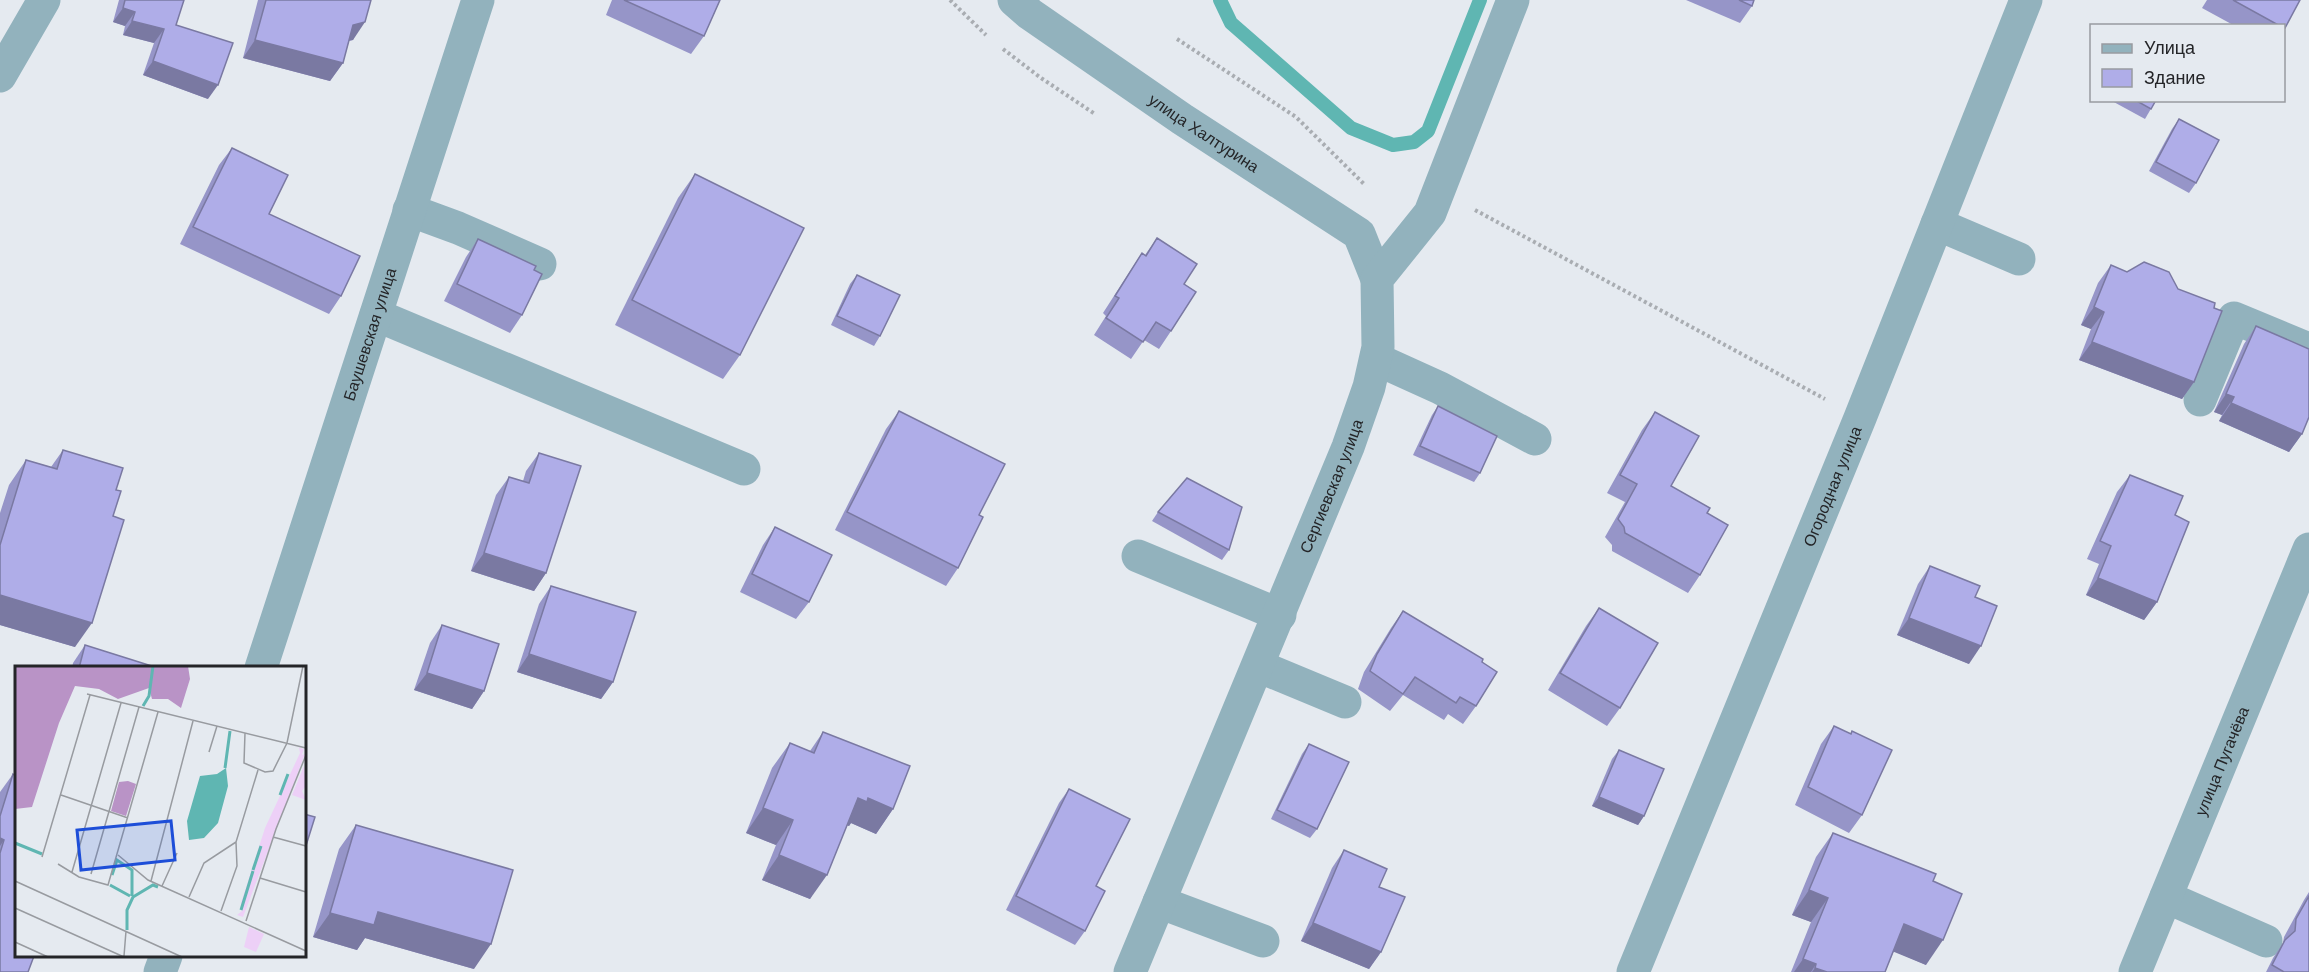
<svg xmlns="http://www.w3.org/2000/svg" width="2309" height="972" font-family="Arial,sans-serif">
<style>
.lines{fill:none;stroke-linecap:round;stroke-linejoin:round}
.stream{stroke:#5fb6b2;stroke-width:14}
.path{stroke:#a9adb2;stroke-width:4;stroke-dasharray:3 3;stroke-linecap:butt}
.minor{stroke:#92b2bd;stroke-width:33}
.wall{fill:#9695c8}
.shaded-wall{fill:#7a79a2}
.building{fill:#afade8;stroke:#7a79a2;stroke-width:1.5}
.labels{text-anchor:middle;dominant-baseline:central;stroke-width:5;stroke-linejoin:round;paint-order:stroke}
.street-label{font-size:16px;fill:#242528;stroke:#e5eaf0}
.inset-river{fill:none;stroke:#5fb6b2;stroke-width:3}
.inset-road{fill:none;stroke:#989ba0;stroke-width:1.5}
.view{fill:#1d4ed8;fill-opacity:0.15;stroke:#1d4ed8;stroke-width:3}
.inset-edge{fill:none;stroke:#242528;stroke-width:3}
</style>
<rect width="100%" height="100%" fill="#e5eaf0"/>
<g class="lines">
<polyline class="stream" points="1220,0 1231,23 1351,128 1393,145 1414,142 1428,131 1480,0"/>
<g class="path">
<polyline points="950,0 986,35"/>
<polyline points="1177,39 1296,117 1364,184"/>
<polyline points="1003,49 1041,78 1095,114"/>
<polyline points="1475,210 1825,399"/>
</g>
<g class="minor">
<path id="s1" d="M1014 0 1030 14 1182 119 1359 234 1377 279"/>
<polyline points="0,76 44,0"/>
<polyline points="409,210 458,228 540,264"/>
<polyline points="1937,224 2019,259"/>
<polyline points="376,315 744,469"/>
<polyline points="1376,359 1440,388 1535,439"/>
<polyline points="2200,400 2234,318 2309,349"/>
<polyline points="1138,556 1280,615"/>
<polyline points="1258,666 1345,702"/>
<path id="s2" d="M261 668 478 0"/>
<polyline points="2166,897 2266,941"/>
<polyline points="1159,902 1263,941"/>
<polyline points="160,972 166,956"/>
<path id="s3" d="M1130 972 1348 447 1369 387 1378 347 1377 279 1430 213 1513 0"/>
<path id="s4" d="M1633 972 1860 418 2026 0"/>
<path id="s5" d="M2135 972 2309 549"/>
</g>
</g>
<g class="wall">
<polygon points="119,0 184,0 176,25 208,99 143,75 154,43 123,35 125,26 113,22"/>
<polygon points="258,0 371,0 353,40 349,41 343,63 330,81 243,58"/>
<polygon points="612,0 720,0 704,36 691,54 606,15"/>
<polygon points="1686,0 1754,0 1752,6 1740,23"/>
<polygon points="2207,0 2300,0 2283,30 2283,26 2235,26 2202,8"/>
<polygon points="2156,100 2145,119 2112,101 2112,100"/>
<polygon points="2179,119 2196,183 2189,193 2149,171 2172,129"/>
<polygon points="232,148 269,214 341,296 329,314 180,244 219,165"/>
<polygon points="695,174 740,355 723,379 615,325 678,198"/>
<polygon points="1157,238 1184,284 1171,331 1159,349 1144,340 1131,359 1094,335 1106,316 1103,313 1130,271 1142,253 1145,255"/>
<polygon points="478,239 522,315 510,333 444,301 466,257"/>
<polygon points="2111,265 2194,382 2182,399 2079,360 2091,329 2081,325 2098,283"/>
<polygon points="857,275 880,336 874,346 831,325 850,284"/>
<polygon points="2256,326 2302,434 2289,452 2219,421 2222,415 2214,412 2244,344"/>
<polygon points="1438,406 1480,473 1474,482 1413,455 1432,415"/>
<polygon points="899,411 979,515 958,568 946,586 835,530 886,429"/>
<polygon points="1655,412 1671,486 1707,513 1700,575 1688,593 1612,551 1612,545 1605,537 1625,502 1607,493 1642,430"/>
<polygon points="63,450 113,516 75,647 0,625 0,513 9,485 26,460 51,467"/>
<polygon points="539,453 546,573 534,591 471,571 496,495 509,477 523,481 526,471"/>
<polygon points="2130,475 2175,515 2157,602 2144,620 2086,595 2099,564 2087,559 2117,492"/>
<polygon points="1158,512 1229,550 1222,560 1152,521"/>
<polygon points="775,527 809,602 796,619 740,592 763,545"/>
<polygon points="1930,566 1969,664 1897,635 1918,584"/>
<polygon points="551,586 613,682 601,699 517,672 539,604"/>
<polygon points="1599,608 1620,708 1607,726 1548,690 1586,626"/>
<polygon points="1403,611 1482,662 1476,706 1463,724 1448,714 1444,720 1403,695 1390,711 1358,689 1364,672 1391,628"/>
<polygon points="442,625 484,691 472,709 414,690 430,643"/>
<polygon points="85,645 158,668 72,668 73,663"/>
<polygon points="1834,726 1850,734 1852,731 1862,815 1849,833 1795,805 1821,744"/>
<polygon points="823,732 893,809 876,834 851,823 849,826 847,825 810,899 762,880 776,845 746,833 772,768 790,743 810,751"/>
<polygon points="1309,744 1317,829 1310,838 1271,819 1302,754"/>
<polygon points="1619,750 1644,816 1638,825 1592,806 1612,759"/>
<polygon points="13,774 0,972 0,792"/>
<polygon points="1069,789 1096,886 1085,931 1075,945 1006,910 1059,803"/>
<polygon points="356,825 474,969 365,938 357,950 313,937 339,849"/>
<polygon points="1833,833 1933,881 1926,965 1894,951 1885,972 1791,972 1811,922 1792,915 1816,857"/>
<polygon points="1344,850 1379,887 1381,952 1369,969 1301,941 1332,868"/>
<polygon points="2309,892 2309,972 2266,972 2273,958 2283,943 2284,937 2304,900"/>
</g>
<g class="shaded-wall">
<polygon points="123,8 135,12 125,26 113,22"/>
<polygon points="132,21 164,29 154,43 123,35"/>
<polygon points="365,22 353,40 340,42 353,25"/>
<polygon points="255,40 343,63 330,81 243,58"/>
<polygon points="153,61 218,85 208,99 143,75"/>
<polygon points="2094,307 2104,312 2091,329 2081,325"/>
<polygon points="2092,342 2194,382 2182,399 2079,360"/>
<polygon points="2226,394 2234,397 2222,415 2214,412"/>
<polygon points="2231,403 2302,434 2289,452 2219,421"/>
<polygon points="484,553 546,573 534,591 471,571"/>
<polygon points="2098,578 2157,602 2144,620 2086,595"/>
<polygon points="0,595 92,623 75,647 0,625"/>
<polygon points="1909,618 1981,646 1969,664 1897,635"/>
<polygon points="529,654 613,682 601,699 517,672"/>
<polygon points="427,673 484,691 472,709 414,690"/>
<polygon points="1599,797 1644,816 1638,825 1592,806"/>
<polygon points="858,798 868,798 893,809 876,834 851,823 849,826 841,823"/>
<polygon points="763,808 793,820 776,845 746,833"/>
<polygon points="0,838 4,840 0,846"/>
<polygon points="779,855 827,875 810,899 762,880"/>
<polygon points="1809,890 1828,898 1811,922 1792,915"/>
<polygon points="378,912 491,944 474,969 365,938 357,950 313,937 330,913"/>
<polygon points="1313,923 1381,952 1369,969 1301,941"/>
<polygon points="1904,924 1943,940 1926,965 1887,949"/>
<polygon points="1803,959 1816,964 1811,972 1794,972"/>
<polygon points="1815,968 1827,972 1812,972"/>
</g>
<g class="building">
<polygon points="125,0 184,0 176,25 233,43 218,85 153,61 164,29 132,21 135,12 123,8"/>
<polygon points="266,0 371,0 365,22 353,25 343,63 255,40"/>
<polygon points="624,0 720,0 704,36"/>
<polygon points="1739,0 1754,0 1752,6"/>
<polygon points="2233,0 2300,0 2285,28 2283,27 2283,26 2280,26"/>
<polygon points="2135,100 2156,100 2151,109"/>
<polygon points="2179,119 2219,140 2196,183 2156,162"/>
<polygon points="232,148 288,175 269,214 360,256 341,296 193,227"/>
<polygon points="695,174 804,228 740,355 632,300"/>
<polygon points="1157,238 1197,264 1184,284 1196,292 1171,331 1156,322 1143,342 1106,318 1119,298 1115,296 1142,253 1146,256"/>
<polygon points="478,239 536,266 534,270 542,274 522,315 457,284"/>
<polygon points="2144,262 2169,272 2178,289 2215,303 2214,308 2222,311 2194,382 2092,342 2104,312 2094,307 2111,265 2127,272"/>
<polygon points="857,275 900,295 880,336 837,316"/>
<polygon points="2256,326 2309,349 2309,417 2302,434 2231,403 2234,397 2226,394"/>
<polygon points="1438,406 1497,436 1480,473 1420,446"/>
<polygon points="899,411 1005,464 979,515 983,517 958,568 847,512"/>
<polygon points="1655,412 1699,436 1671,486 1710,508 1707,513 1728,525 1700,575 1625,533 1624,527 1618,519 1637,484 1620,475"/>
<polygon points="63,450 123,468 116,490 121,491 113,516 124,520 92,623 0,595 0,545 26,460 57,469"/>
<polygon points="539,453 581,466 546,573 484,553 509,477 529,483"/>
<polygon points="2130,475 2183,496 2175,515 2189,522 2157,602 2098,578 2111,546 2100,541"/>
<polygon points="1187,478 1242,507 1229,550 1158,512"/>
<polygon points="775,527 832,555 809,602 752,574"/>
<polygon points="1930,566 1980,586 1975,597 1997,606 1981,646 1909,618"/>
<polygon points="551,586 636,612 613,682 529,654"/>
<polygon points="1599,608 1658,643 1620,708 1560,673"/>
<polygon points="1403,611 1483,659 1482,662 1497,672 1476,706 1460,697 1456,703 1415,677 1403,694 1370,671 1377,654"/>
<polygon points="442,625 499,644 484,691 427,673"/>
<polygon points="85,645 158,668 79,668"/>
<polygon points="1834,726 1851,734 1852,731 1892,750 1862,815 1808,787"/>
<polygon points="823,732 910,766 893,809 868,798 867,802 858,798 827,875 779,855 793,820 763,808 790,743 814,753"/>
<polygon points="1309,744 1349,762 1317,829 1277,810"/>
<polygon points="1619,750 1664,769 1644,816 1599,797"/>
<polygon points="13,774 16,776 16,956 34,956 28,972 0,972 0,853 4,840 0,838 0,816"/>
<polygon points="1069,789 1130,819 1096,886 1105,891 1085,931 1016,896"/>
<polygon points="304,814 315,817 304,852"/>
<polygon points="356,825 513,870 491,944 378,912 374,925 330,913"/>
<polygon points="1833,833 1936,874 1933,881 1962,894 1943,940 1904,924 1885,972 1827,972 1815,968 1816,964 1803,959 1828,898 1809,890"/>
<polygon points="1344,850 1387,869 1379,887 1405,897 1381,952 1313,923"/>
<polygon points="2309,896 2309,972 2284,972 2272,965 2285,940 2295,931 2296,919"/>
</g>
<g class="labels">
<g class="street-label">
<text stroke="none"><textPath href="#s1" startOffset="232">улица Халтурина</textPath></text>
<text stroke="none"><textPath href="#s2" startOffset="351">Баушевская улица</textPath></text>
<text stroke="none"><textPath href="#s3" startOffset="526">Сергиевская улица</textPath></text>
<text stroke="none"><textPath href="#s4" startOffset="525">Огородная улица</textPath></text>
<text stroke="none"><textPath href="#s5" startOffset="228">улица Пугачёва</textPath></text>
</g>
</g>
<g transform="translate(15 666)">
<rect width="291" height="291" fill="#e5eaf0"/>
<path d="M272 79 289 83 287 89 290 88 228 251 222 249 227 245 226 237 250 162 285 87 284 82ZM289 100 291 120 287 125 291 134 277 129ZM234 261 249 268 241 286 229 281Z" fill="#edd0f7"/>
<path d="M0 0H173L175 13 166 42 153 33H137L134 22 103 33 84 23 60 20 44 57 17 141 0 143ZM113 115 121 118 111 150 96 145 104 116Z" fill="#b993c6"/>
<path d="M211 102 213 120 203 157 189 172 174 174 172 155 185 110 202 108Z" fill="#5fb6b2"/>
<path class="inset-river" d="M128 40 134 30 138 0M210 102 215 65M265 129 273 108M0 177 27 188M238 204 246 180M97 209 102 194 117 204V230M95 219 115 230M226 244 238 205M112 264V244L118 231 138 219 143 221"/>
<path class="inset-road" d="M72 28 291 82M230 67 229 97 250 106 258 105 272 77 288 0M194 86 202 60M46 129 113 152M258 171 291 180M103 189 133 214 291 285M27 191 75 29M43 198 64 211 93 219 143 46M57 206 106 37M76 208 124 41M245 212 291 226M0 215 167 291M136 215 178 55M147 220 162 187M174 231 189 197 221 176M0 242 109 291M206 245 222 200 221 176 243 104M231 255 261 163 291 89M0 276 33 291M109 290 111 265"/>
<path class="view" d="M156 155 160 194 66 204 62 164Z"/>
<rect width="291" height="291" class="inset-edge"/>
</g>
<rect x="2090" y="24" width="195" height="78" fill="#e5eaf0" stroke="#989ba0" stroke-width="1.5"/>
<rect x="2102" y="44" width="30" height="9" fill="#92b2bd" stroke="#989ba0" stroke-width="1.5"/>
<text x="2144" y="54" font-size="18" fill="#242528">Улица</text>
<rect x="2102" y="69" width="30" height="18" fill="#afade8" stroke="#989ba0" stroke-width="1.5"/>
<text x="2144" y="84" font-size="18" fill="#242528">Здание</text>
</svg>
